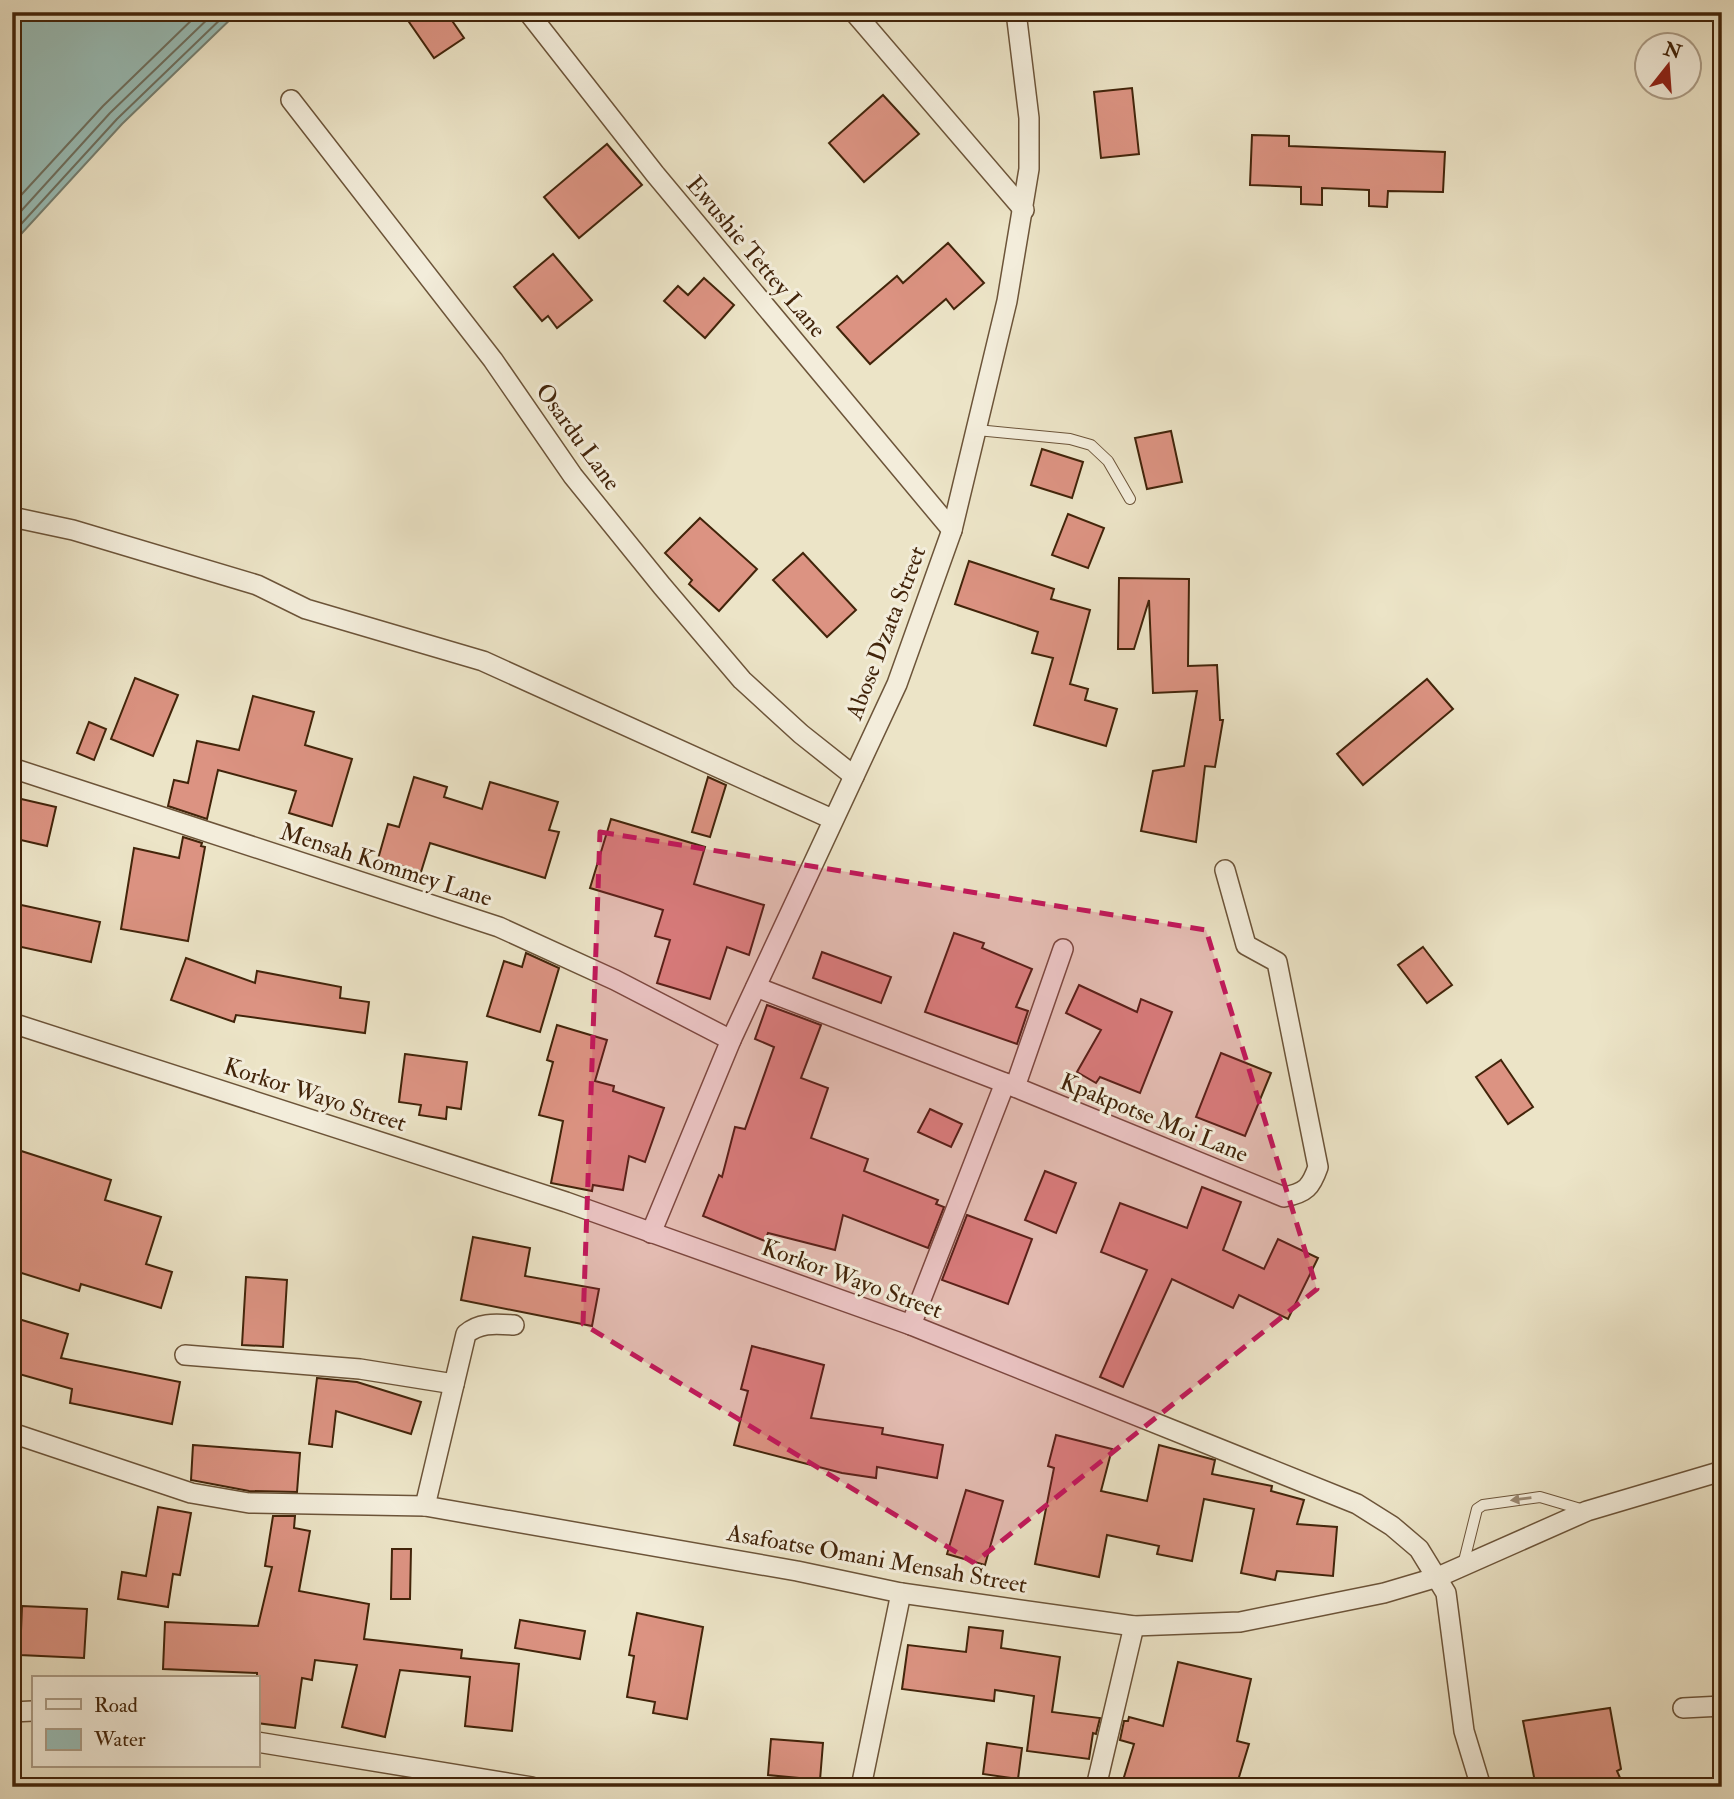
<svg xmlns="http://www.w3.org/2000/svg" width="1734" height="1799" font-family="'IM FELL Double Pica',serif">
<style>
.water{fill:#99beb8;stroke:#768072;stroke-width:2}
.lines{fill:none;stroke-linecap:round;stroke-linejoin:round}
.shore{stroke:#6e7161;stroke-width:2}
.building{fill:#dc9382;stroke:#42240a;stroke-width:2}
.lane-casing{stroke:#6c5439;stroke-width:12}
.street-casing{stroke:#6c5439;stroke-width:22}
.lane{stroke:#f3eddb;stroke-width:10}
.street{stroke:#f3eddb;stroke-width:19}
.oneway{fill:#9a8872}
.marked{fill:#c2185b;fill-opacity:0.2;stroke:#c2185b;stroke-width:5;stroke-dasharray:14 9;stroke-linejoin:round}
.labels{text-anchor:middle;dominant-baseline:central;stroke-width:6;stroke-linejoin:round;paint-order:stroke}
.street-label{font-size:24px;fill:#42240a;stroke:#f3eddb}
</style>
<rect width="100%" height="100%" fill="#ece4c7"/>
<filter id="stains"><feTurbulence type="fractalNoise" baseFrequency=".00286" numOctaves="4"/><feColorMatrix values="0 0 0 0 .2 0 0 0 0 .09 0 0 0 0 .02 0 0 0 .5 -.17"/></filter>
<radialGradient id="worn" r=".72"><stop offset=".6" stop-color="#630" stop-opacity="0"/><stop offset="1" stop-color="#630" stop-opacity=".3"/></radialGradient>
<polygon class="water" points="12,12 238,12 122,124 12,244"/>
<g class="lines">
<g class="shore">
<polyline points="12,205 103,106 200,12"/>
<polyline points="12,221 110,113 215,12"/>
<polyline points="12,234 117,119 228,12"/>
</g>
</g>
<g class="building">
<polygon points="423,12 446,12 464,38 434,58 409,22"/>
<polygon points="1132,88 1139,154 1101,158 1094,92"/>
<polygon points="883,95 919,134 864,182 829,143"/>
<polygon points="1252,135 1289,136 1289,146 1445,152 1443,192 1388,191 1387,207 1369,206 1369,190 1322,188 1322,205 1301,204 1301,187 1250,185"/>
<polygon points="607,144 642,185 579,238 544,197"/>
<polygon points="948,243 984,283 954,309 946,299 870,364 837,327 897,276 903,283"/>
<polygon points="553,254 592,300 557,328 548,316 542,321 514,287"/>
<polygon points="704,278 734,305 705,338 664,301 678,286 688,295"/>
<polygon points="1171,431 1182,482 1147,489 1135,438"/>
<polygon points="1042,449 1083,462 1072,498 1031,485"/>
<polygon points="1068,514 1104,528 1088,568 1052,555"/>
<polygon points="700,518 757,569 719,611 689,584 692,580 665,553"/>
<polygon points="803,553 856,610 827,637 773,580"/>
<polygon points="969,561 1054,589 1051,599 1090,610 1070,684 1088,689 1085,700 1117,709 1106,746 1034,725 1053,658 1032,653 1038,632 955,604"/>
<polygon points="1119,578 1189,579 1188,666 1217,665 1220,720 1223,720 1215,767 1205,766 1196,842 1141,831 1153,771 1184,766 1197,691 1153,693 1149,600 1134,649 1118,649"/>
<polygon points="135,678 178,695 153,756 111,739"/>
<polygon points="1427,679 1453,709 1363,785 1337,754"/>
<polygon points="253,696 314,712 305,745 352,759 332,826 289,813 296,791 218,770 207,819 168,806 174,780 188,783 197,741 239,750"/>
<polygon points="89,722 106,729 94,760 77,753"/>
<polygon points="414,777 447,787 444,797 482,809 490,782 558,802 549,830 559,832 545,878 430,843 421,872 378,859 388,824 399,827"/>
<polygon points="708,777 726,785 710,837 692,832"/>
<polygon points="17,798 56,807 47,846 12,838"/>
<polygon points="611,819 705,847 694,884 764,905 749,955 727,947 710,999 657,983 670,940 655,936 663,910 590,888"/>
<polygon points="183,837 202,843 201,846 205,847 188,941 121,929 134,848 179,858"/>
<polygon points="12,903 100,922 91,962 12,945"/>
<polygon points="954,933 984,943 982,948 1032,969 1016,1007 1028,1011 1017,1044 925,1012"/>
<polygon points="1423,947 1452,985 1427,1003 1398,965"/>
<polygon points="822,952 891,977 881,1003 813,978"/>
<polygon points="526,953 559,968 540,1032 487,1016 504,961 522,967"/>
<polygon points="186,958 255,983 257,971 341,987 340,998 369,1002 365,1033 236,1015 234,1022 171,1000"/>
<polygon points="1079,985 1137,1012 1141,999 1172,1012 1140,1093 1100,1077 1096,1083 1077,1072 1101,1030 1066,1013"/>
<polygon points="767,1005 821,1025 801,1078 828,1088 811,1138 868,1159 864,1171 938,1200 936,1204 944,1207 928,1248 843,1215 835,1250 768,1233 765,1241 703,1216 719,1175 722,1177 735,1127 745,1129 774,1047 755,1039"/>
<polygon points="557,1025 607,1040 595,1081 614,1086 613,1091 664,1108 645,1162 629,1156 623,1190 593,1185 592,1191 551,1183 563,1121 539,1115 553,1062 547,1060"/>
<polygon points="1221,1053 1271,1073 1245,1136 1196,1117"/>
<polygon points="405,1054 467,1062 461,1109 447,1107 446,1119 419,1115 421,1105 399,1102"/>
<polygon points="1501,1060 1533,1107 1508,1124 1476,1077"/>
<polygon points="930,1109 962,1124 951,1147 918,1132"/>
<polygon points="12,1148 111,1180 105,1200 161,1217 146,1264 172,1272 161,1308 81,1284 79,1291 12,1270"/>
<polygon points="1045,1171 1076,1183 1056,1233 1025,1220"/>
<polygon points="1202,1187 1241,1202 1223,1250 1264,1269 1278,1239 1318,1258 1288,1319 1239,1295 1233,1308 1172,1279 1123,1387 1100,1377 1147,1270 1101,1252 1120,1203 1187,1228"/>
<polygon points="967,1215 1032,1239 1008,1304 942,1280"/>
<polygon points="473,1237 530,1248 525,1276 599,1289 592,1326 461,1300"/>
<polygon points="246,1277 287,1280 283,1347 242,1345"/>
<polygon points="12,1317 68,1334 61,1358 180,1382 172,1424 70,1403 72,1389 12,1372"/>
<polygon points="752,1346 824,1365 811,1418 883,1428 882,1434 943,1445 937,1478 877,1467 876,1478 842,1473 734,1445 748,1391 741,1389"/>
<polygon points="317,1378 357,1382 421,1402 411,1434 336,1411 332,1447 309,1444"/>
<polygon points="1056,1435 1112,1449 1101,1491 1147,1501 1159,1445 1215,1460 1212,1474 1272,1486 1271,1491 1304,1500 1297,1524 1337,1527 1333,1576 1277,1571 1275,1580 1241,1573 1254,1509 1204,1499 1192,1561 1157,1554 1159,1546 1107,1535 1099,1577 1035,1564 1054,1468 1048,1466"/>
<polygon points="193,1445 300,1453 297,1492 249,1491 191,1480"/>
<polygon points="966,1490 1003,1501 985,1565 947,1554"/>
<polygon points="158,1507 191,1513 180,1575 173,1574 168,1607 118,1599 122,1572 146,1576"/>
<polygon points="273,1516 295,1516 294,1528 310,1531 299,1591 369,1604 364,1639 462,1650 461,1658 519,1664 512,1731 465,1726 470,1677 400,1670 385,1737 342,1727 357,1665 315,1660 312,1680 302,1678 295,1728 257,1723 257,1673 163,1669 165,1622 258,1626 272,1567 265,1566"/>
<polygon points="392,1549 411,1549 410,1599 391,1599"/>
<polygon points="22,1606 87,1609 84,1658 20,1655"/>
<polygon points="637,1613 703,1627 687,1719 653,1713 655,1702 627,1697 634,1656 629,1655"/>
<polygon points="520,1620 585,1631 580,1659 515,1648"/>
<polygon points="969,1627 1003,1631 1001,1648 1060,1657 1052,1712 1100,1718 1096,1734 1093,1733 1089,1759 1027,1751 1034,1696 995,1690 994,1701 902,1689 908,1645 966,1652"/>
<polygon points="1178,1662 1251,1679 1237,1741 1249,1744 1236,1787 1121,1787 1134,1744 1120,1740 1124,1721 1128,1721 1129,1717 1163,1726"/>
<polygon points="1610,1708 1621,1769 1617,1771 1624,1787 1536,1787 1523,1721"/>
<polygon points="771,1739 823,1743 820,1780 768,1775"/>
<polygon points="987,1743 1022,1748 1018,1779 983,1774"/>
</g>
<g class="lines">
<defs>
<g id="lane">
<polyline points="977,430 1070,439 1091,445 1108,461 1130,499"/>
<polyline points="1463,1565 1477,1509 1483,1505 1540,1497 1584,1510"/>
</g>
<g id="street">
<polyline points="528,12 655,174 952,530"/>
<polyline points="854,12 1024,210"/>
<polyline points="291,100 493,360 573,476 662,586 742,680 801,734 854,776"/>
<polyline points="12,517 73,530 257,585 306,609 483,661 832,819"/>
<polyline points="12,768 499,927 615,980 731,1040"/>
<path d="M756 987 1005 1083 1284 1197C1306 1193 1311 1187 1318 1167L1277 962 1246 945 1225 870"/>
<polyline points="12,1023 566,1202 911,1325 1357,1504 1392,1526 1419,1549 1446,1593 1464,1731 1481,1787"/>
<polyline points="1015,1087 1063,949"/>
<polyline points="651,1233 731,1040 897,684 952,530 1007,301 1029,169 1029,118 1016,12"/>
<polyline points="911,1325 1005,1083"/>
<polyline points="185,1355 360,1369 454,1384"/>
<polyline points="12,1433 191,1493 249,1503 425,1506 797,1571 901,1593 1134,1626 1240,1622 1384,1593 1438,1577 1587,1511 1722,1471"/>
<path d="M425 1506 466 1334C480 1322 496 1324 514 1325"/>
<polyline points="1683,1708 1722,1706"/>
<polyline points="12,1712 33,1711"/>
<polyline points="257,1742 532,1787"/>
<polyline points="861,1787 901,1593"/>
<polyline points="1096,1787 1134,1626"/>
</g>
</defs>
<use href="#lane" class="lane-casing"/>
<use href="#street" class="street-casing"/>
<use href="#lane" class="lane"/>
<use href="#street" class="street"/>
</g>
<defs><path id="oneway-solid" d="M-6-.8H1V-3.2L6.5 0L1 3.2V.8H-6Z" transform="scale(1.75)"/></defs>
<use class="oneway" href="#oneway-solid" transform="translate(1521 1499) rotate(173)"/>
<path class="marked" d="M600 832 1206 930 1317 1289 974 1563 583 1324Z"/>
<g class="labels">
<g class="street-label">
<text transform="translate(756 257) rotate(50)">Ewushie Tettey Lane</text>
<text transform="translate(578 437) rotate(54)">Osardu Lane</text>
<text transform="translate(886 633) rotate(-69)">Abose Dzata Street</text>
<text transform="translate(386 865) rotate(18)">Mensah Kommey Lane</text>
<text transform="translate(315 1095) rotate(18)">Korkor Wayo Street</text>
<text transform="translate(1154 1118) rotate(22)">Kpakpotse Moi Lane</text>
<text transform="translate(852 1279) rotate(20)">Korkor Wayo Street</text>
<text transform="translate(877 1559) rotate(10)">Asafoatse Omani Mensah Street</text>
</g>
</g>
<rect width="1734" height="1799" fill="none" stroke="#ece4c7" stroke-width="42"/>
<rect x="14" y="14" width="1706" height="1771" fill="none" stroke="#42240a" stroke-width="3.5"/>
<rect x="21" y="21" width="1692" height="1757" fill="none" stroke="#42240a" stroke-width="2"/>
<rect x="32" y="1676" width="228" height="91" fill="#f3eddb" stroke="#ac9d87" stroke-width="2"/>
<rect x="46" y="1699" width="35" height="10" fill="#f3eddb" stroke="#ac9d87" stroke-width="2"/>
<text x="94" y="1712" font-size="21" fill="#42240a">Road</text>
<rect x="46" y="1729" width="35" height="21" fill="#99beb8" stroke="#ac9d87" stroke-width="2"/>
<text x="94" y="1746" font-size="21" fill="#42240a">Water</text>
<g transform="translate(1668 66) rotate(17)"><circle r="33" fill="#f3eddb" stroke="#ac9d87" stroke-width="2"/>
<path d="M0-5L12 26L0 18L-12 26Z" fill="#8f2418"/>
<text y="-10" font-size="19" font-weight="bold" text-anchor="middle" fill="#42240a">N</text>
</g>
<rect width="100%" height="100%" filter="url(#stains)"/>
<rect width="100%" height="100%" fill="url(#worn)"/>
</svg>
